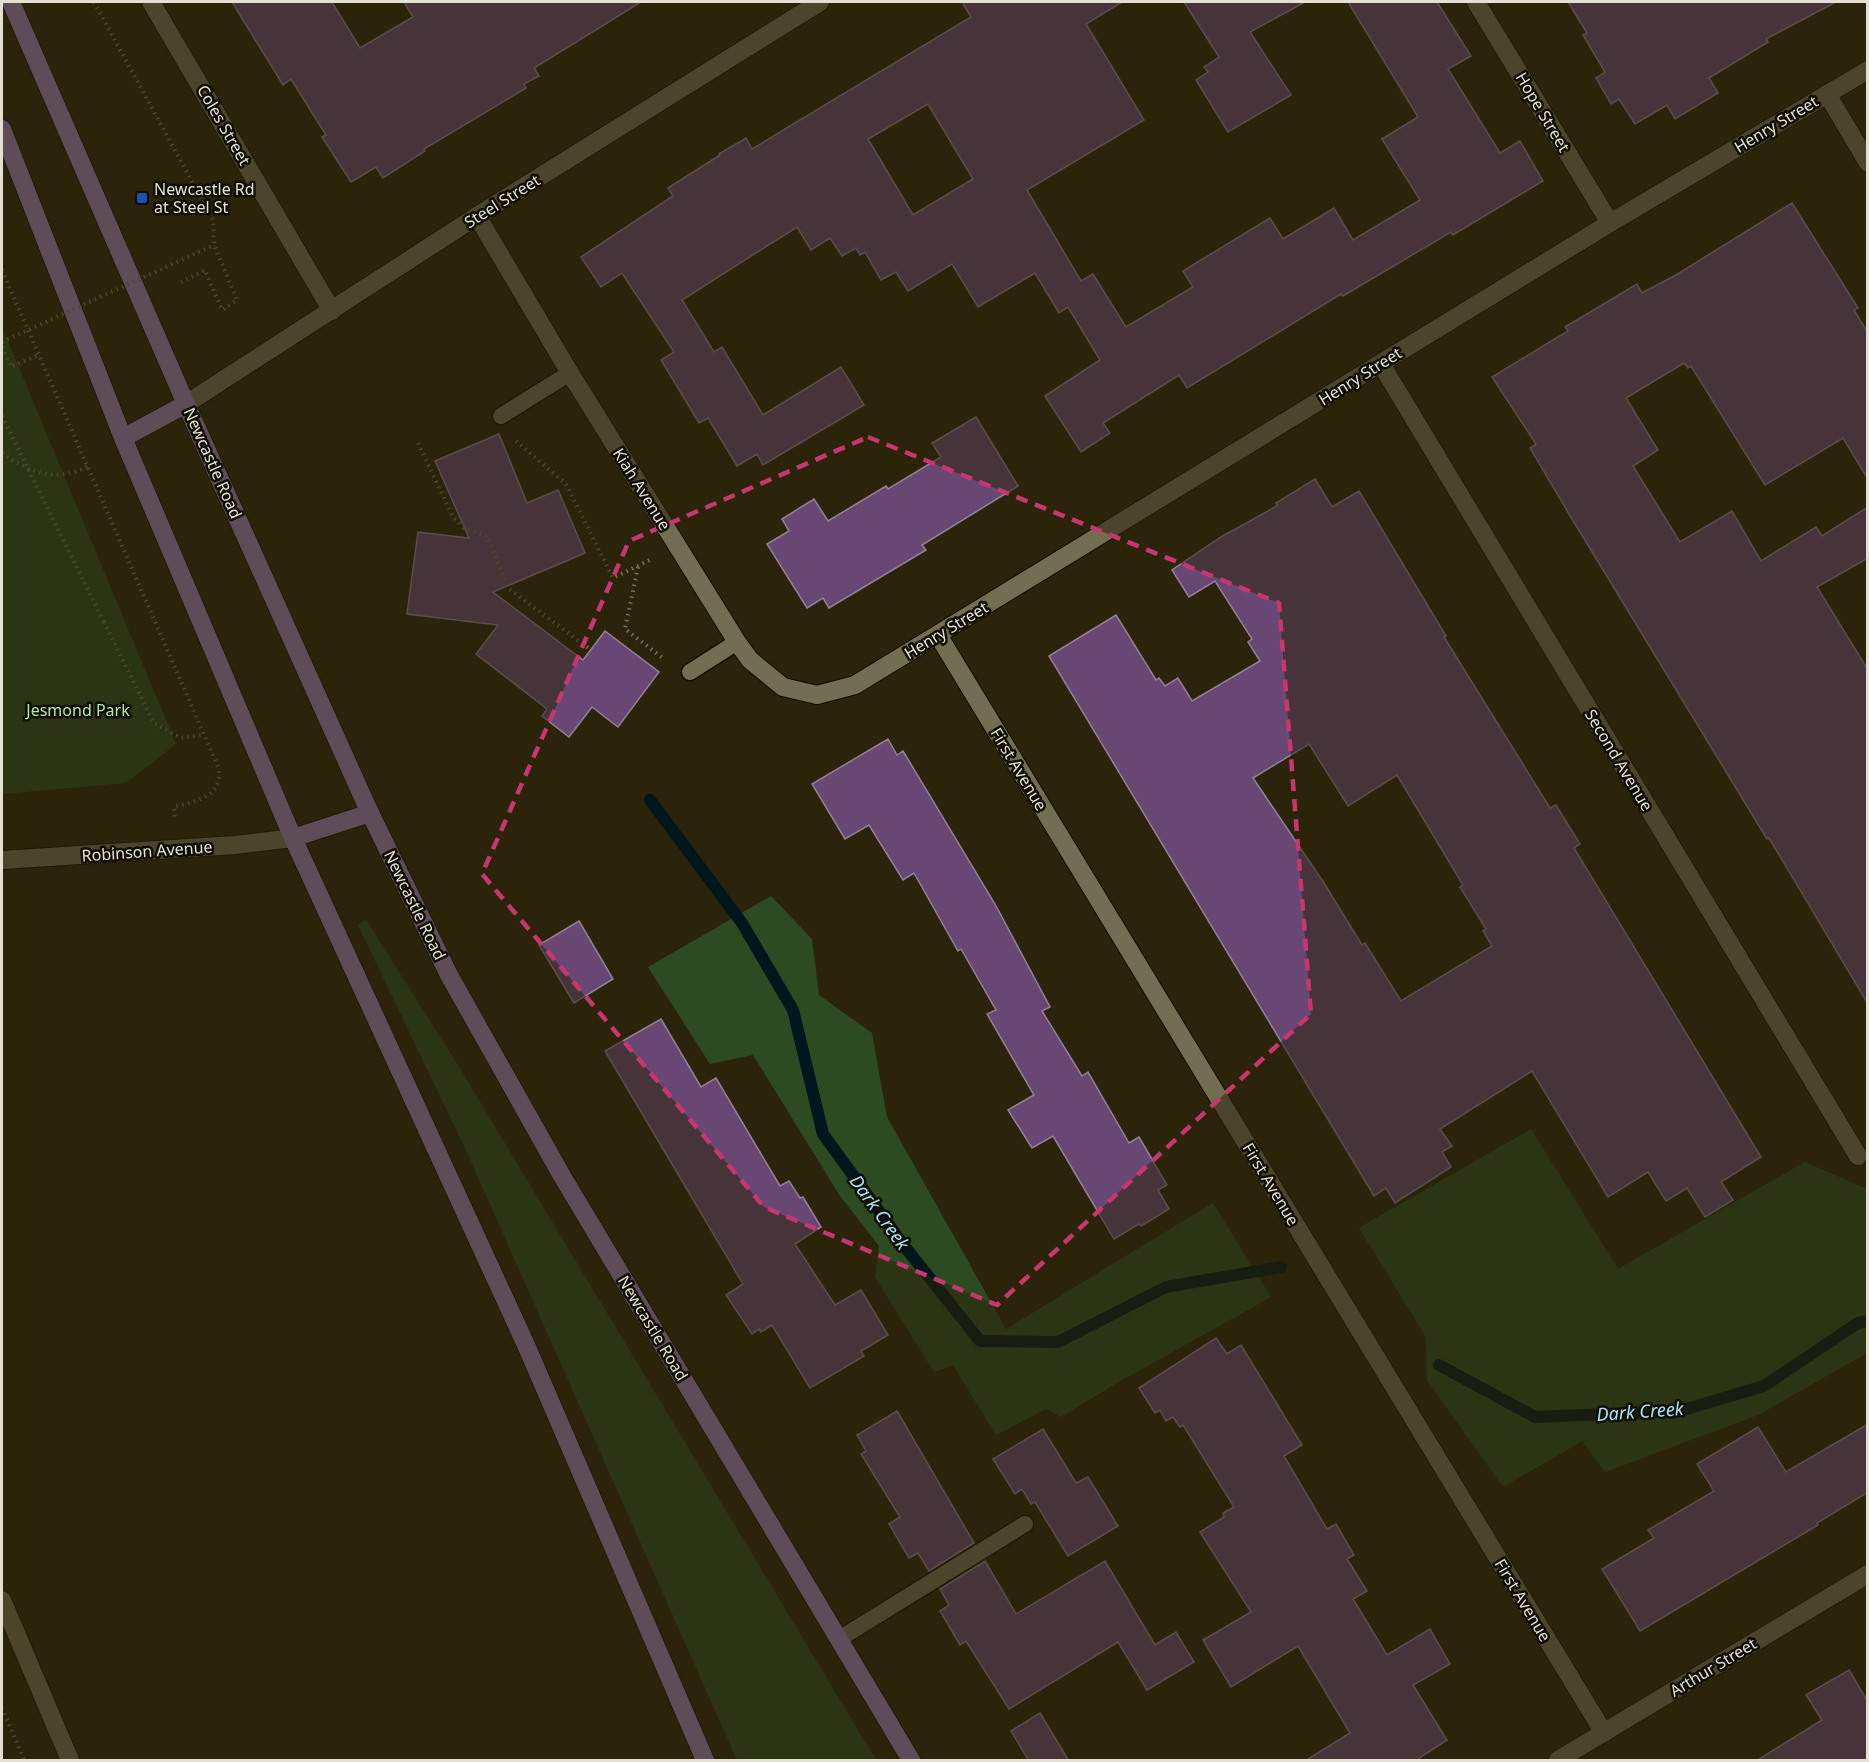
<svg xmlns="http://www.w3.org/2000/svg" width="1869" height="1762" font-family="'Noto Sans',sans-serif">
<style>
.green{fill:#2c4b21}
.lines{fill:none;stroke-linecap:round;stroke-linejoin:round}
.stream{stroke:#01151c;stroke-width:12}
.building{fill:#684774;stroke:#928199;stroke-width:1.5;fill-rule:evenodd}
.service-casing{stroke:#130d00;stroke-width:19}
.minor-casing{stroke:#130d00;stroke-width:20}
.trunk-casing{stroke:#130d00;stroke-width:20}
.path{stroke:#78725d;stroke-width:4;stroke-dasharray:1.5 4.5;stroke-linecap:butt}
.service{stroke:#736d52;stroke-width:16}
.minor{stroke:#736d52;stroke-width:18}
.trunk{stroke:#9b7cb5;stroke-width:18}
.path-bridge{stroke:#78725d;stroke-width:4;stroke-dasharray:1.5 4.5;stroke-linecap:butt}
.marked{fill:none;stroke:#c7366d;stroke-width:4.5;stroke-dasharray:12 8;stroke-linejoin:round}
.transit-dot{fill:#1a4fb4;stroke:#100e04;stroke-width:2}
.labels{text-anchor:middle;dominant-baseline:central;stroke-width:5;stroke-linejoin:round;paint-order:stroke}
.street-label{font-size:16px;fill:#e5e1d2;stroke:#100e04}
.poi-label{font-size:16px;fill:#e5e1d2;stroke:#100e04;text-anchor:start}
.park-label{font-size:16px;fill:#b3e9a1;stroke:#100e04}
.water-label{font-size:18px;font-style:italic;fill:#a9e3fa;stroke:#100e04}
</style>
<rect width="100%" height="100%" fill="#2b240b"/>
<g class="green">
<polygon points="2,327 176,744 126,783 2,794"/>
<polygon points="771,896 812,939 819,995 872,1033 887,1117 1006,1329 1213,1203 1271,1297 1117,1383 1061,1417 1046,1409 996,1435 953,1365 934,1372 875,1277 879,1246 840,1196 753,1055 710,1064 648,967"/>
<polygon points="366,920 456,1062 876,1760 737,1760 465,1148 358,925"/>
<polygon points="1531,1129 1618,1269 1805,1162 1867,1189 1867,1353 1758,1415 1605,1472 1582,1441 1503,1487 1427,1380 1426,1337 1359,1228"/>
</g>
<g class="lines">
<g class="stream">
<polyline points="650,800 742,923 793,1010 823,1134 905,1247 980,1341 1058,1342 1166,1287 1281,1267"/>
<polyline points="1439,1365 1535,1417 1680,1411 1764,1386 1858,1323 1868,1321"/>
</g>
</g>
<g class="building">
<polygon points="232,2 332,2 360,48 413,17 404,2 641,2 534,68 539,76 524,84 526,88 424,149 425,151 383,178 376,167 351,182 322,137 326,135 291,79 283,85"/>
<path d="M962 2H1122L1086 24 1144 120 1027 190 1081 281 1093 274 1126 327 1193 287 1183 271 1270 218 1283 239 1334 208 1353 240 1420 200 1382 139 1418 117 1348 2H1437L1471 56 1448 69 1500 153 1520 141 1543 181 1453 235 1451 232 1343 296 1341 294 1187 388 1179 375 1103 423 1110 433 1081 452 1045 396 1100 360 1068 307 1059 313 1035 273 978 307 952 264 908 291 896 272 881 280 865 252 860 255 856 248 842 256 830 238 811 250 797 227 682 300 714 352 722 347 763 415 841 367 864 405 763 465 757 454 737 466 708 418 699 423 661 360 674 352 622 273 601 287 581 257 673 196 668 188 720 155 719 154 746 138 752 149 971 17ZM928 104 973 179 913 215 868 139Z"/>
<polygon points="1184,2 1305,2 1250,32 1291,95 1228,132 1196,80 1208,72 1204,67 1219,57"/>
<polygon points="1568,2 1836,2 1766,39 1768,42 1709,78 1718,93 1675,119 1667,105 1635,124 1619,99 1611,104 1596,78 1605,72 1583,35 1587,33"/>
<polygon points="1792,203 1858,308 1854,310 1868,333 1868,479 1843,438 1765,485 1691,366 1688,368 1684,363 1626,398 1658,450 1633,466 1680,542 1732,511 1761,561 1816,527 1822,536 1868,507 1868,558 1817,587 1868,670 1868,1004 1769,838 1767,839 1572,519 1530,448 1536,444 1492,377 1568,331 1565,327 1637,284 1642,293 1676,275"/>
<polygon points="976,417 1018,486 922,545 926,550 829,608 823,598 807,608 767,544 789,531 782,519 814,499 828,521 886,486 888,489 941,457 932,443"/>
<polygon points="499,434 527,503 558,490 585,553 493,592 583,660 605,631 659,672 618,727 592,707 569,737 542,716 547,709 476,654 498,625 407,614 418,532 469,538 435,461"/>
<path d="M1315 479 1332 507 1359 491 1446 636 1444 637 1550 808 1556 805 1580 844 1574 848 1761 1157 1721 1182 1733 1200 1705 1217 1687 1188 1666 1201 1648 1172 1608 1197 1532 1071 1440 1129 1452 1146 1442 1152 1451 1167 1395 1203 1386 1188 1374 1196 1049 656 1116 615 1156 680 1159 678 1165 686 1178 678 1192 701 1260 661 1248 642 1252 639 1215 581 1189 597 1172 570 1221 537 1277 506 1276 503ZM1309 744 1348 806 1397 775 1463 885 1460 887 1486 929 1483 931 1492 946 1401 1001 1365 943 1362 945 1324 883 1253 778Z"/>
<polygon points="888,739 897,755 903,751 995,904 1050,1007 1042,1011 1082,1076 1088,1072 1129,1143 1139,1137 1167,1185 1158,1190 1169,1209 1141,1226 1139,1224 1114,1239 1053,1136 1032,1148 1008,1110 1034,1095 987,1014 996,1010 961,949 958,951 914,873 903,880 869,825 845,839 812,784"/>
<polygon points="579,921 613,979 574,1003 539,945"/>
<polygon points="661,1019 701,1087 716,1078 780,1186 789,1181 800,1198 803,1197 821,1227 795,1244 835,1305 861,1290 888,1335 861,1351 864,1356 810,1388 772,1325 761,1332 759,1329 752,1334 726,1295 743,1284 605,1051"/>
<polygon points="1216,1338 1227,1354 1241,1345 1302,1445 1284,1456 1327,1529 1336,1524 1354,1555 1347,1559 1367,1591 1353,1599 1387,1655 1430,1629 1450,1664 1413,1685 1447,1740 1415,1761 1305,1761 1350,1733 1298,1646 1231,1687 1203,1640 1251,1612 1200,1532 1224,1517 1223,1513 1234,1507 1183,1425 1180,1427 1173,1417 1166,1421 1160,1410 1155,1413 1139,1388"/>
<polygon points="897,1411 974,1543 929,1571 918,1553 909,1558 889,1524 900,1517 861,1454 866,1451 857,1435"/>
<polygon points="1868,1424 1868,1492 1817,1523 1818,1525 1640,1631 1602,1569 1654,1538 1648,1530 1714,1491 1697,1464 1758,1427 1786,1472"/>
<polygon points="1043,1429 1076,1483 1088,1477 1118,1526 1068,1556 1035,1502 1031,1504 1022,1489 1015,1494 993,1459"/>
<polygon points="985,1561 1016,1614 1105,1561 1155,1645 1176,1632 1194,1662 1147,1690 1118,1642 1009,1709 966,1641 960,1645 940,1611 949,1605 940,1589"/>
<polygon points="1849,1670 1868,1702 1868,1761 1756,1761 1822,1720 1806,1695"/>
<polygon points="1040,1713 1069,1761 1029,1761 1011,1731"/>
</g>
<g class="lines">
<defs>
<g id="service">
<polyline points="501,416 570,373"/>
<polyline points="690,672 737,642"/>
<polyline points="839,1639 1025,1524"/>
</g>
<g id="minor">
<polyline points="151,2 332,311"/>
<polyline points="1476,2 1610,223"/>
<polyline points="1827,94 1868,163"/>
<polyline points="477,216 570,373 737,642 750,660 783,687 817,695 855,685 1610,223 1868,70"/>
<polyline points="1381,364 1858,1156"/>
<polyline points="186,404 477,216 820,2"/>
<polyline points="938,635 1604,1733"/>
<polyline points="2,860 235,845 293,838"/>
<polyline points="2,1600 70,1760"/>
<polyline points="1558,1760 1868,1574"/>
</g>
<g id="trunk">
<polyline points="11,2 186,404 370,813 449,975 562,1176 911,1760"/>
<polyline points="2,129 123,438 293,838 526,1345 705,1760"/>
<polyline points="123,438 186,404"/>
<polyline points="293,838 370,813"/>
</g>
</defs>
<use href="#service" class="service-casing"/>
<use href="#minor" class="minor-casing"/>
<use href="#trunk" class="trunk-casing"/>
<g class="path">
<polyline points="94,2 213,220 214,245 237,300 222,310 205,270 181,282"/>
<path d="M2 270 219 769C222 797 196 801 174 807L175 819"/>
<polyline points="2,347 11,367 38,355"/>
<polyline points="516,441 566,484 613,578 652,559"/>
<polyline points="418,443 453,517 464,528 487,536 509,589 591,650"/>
<path d="M2 453C29 473 57 483 88 466"/>
<polyline points="638,567 625,629 664,659"/>
<polyline points="104,622 154,723 181,738 203,735"/>
<polyline points="2,1708 24,1760"/>
</g>
<use href="#service" class="service"/>
<use href="#minor" class="minor"/>
<use href="#trunk" class="trunk"/>
<g class="path-bridge">
<polyline points="2,342 214,245"/>
<polyline points="2,416 104,622"/>
</g>
</g>
<path d="M0 0H1869V1762H0ZM868 437 1279 603 1311 1014 997 1305 764 1207 482 874 629 541Z" fill="#2b240b" fill-opacity=".55" fill-rule="evenodd"/>
<path class="marked" d="M868 437 1279 603 1311 1014 997 1305 764 1207 482 874 629 541Z"/>
<rect class="transit-dot" x="136" y="192" width="12" height="12" rx="3"/>
<g class="labels">
<g class="street-label">
<text transform="translate(1543 112) rotate(59)">Hope Street</text>
<text transform="translate(1776 124) rotate(-31)">Henry Street</text>
<text transform="translate(224 125) rotate(60)">Coles Street</text>
<text transform="translate(502 201) rotate(-32)">Steel Street</text>
<text transform="translate(1360 376) rotate(-32)">Henry Street</text>
<text transform="translate(213 463) rotate(66)">Newcastle Road</text>
<text transform="translate(642 489) rotate(58)">Kiah Avenue</text>
<text transform="translate(946 630) rotate(-31)">Henry Street</text>
<text transform="translate(1619 760) rotate(59)">Second Avenue</text>
<text transform="translate(1019 769) rotate(59)">First Avenue</text>
<text transform="translate(147 851) rotate(-4)">Robinson Avenue</text>
<text transform="translate(415 905) rotate(64)">Newcastle Road</text>
<text transform="translate(1271 1184) rotate(59)">First Avenue</text>
<text transform="translate(653 1328) rotate(59)">Newcastle Road</text>
<text transform="translate(1523 1600) rotate(59)">First Avenue</text>
<text transform="translate(1713 1667) rotate(-31)">Arthur Street</text>
</g>
<g class="poi-label">
<text x="154" y="189">Newcastle Rd<tspan x="154" dy="18">at Steel St</tspan></text>
</g>
<g class="park-label">
<text x="78" y="710">Jesmond Park</text>
</g>
<g class="water-label">
<text transform="translate(880 1212) rotate(54)">Dark Creek</text>
<text transform="translate(1640 1411) rotate(-4)">Dark Creek</text>
</g>
</g>
<rect width="1869" height="1762" fill="none" stroke="#e5e1d2" stroke-width="6"/>
</svg>
